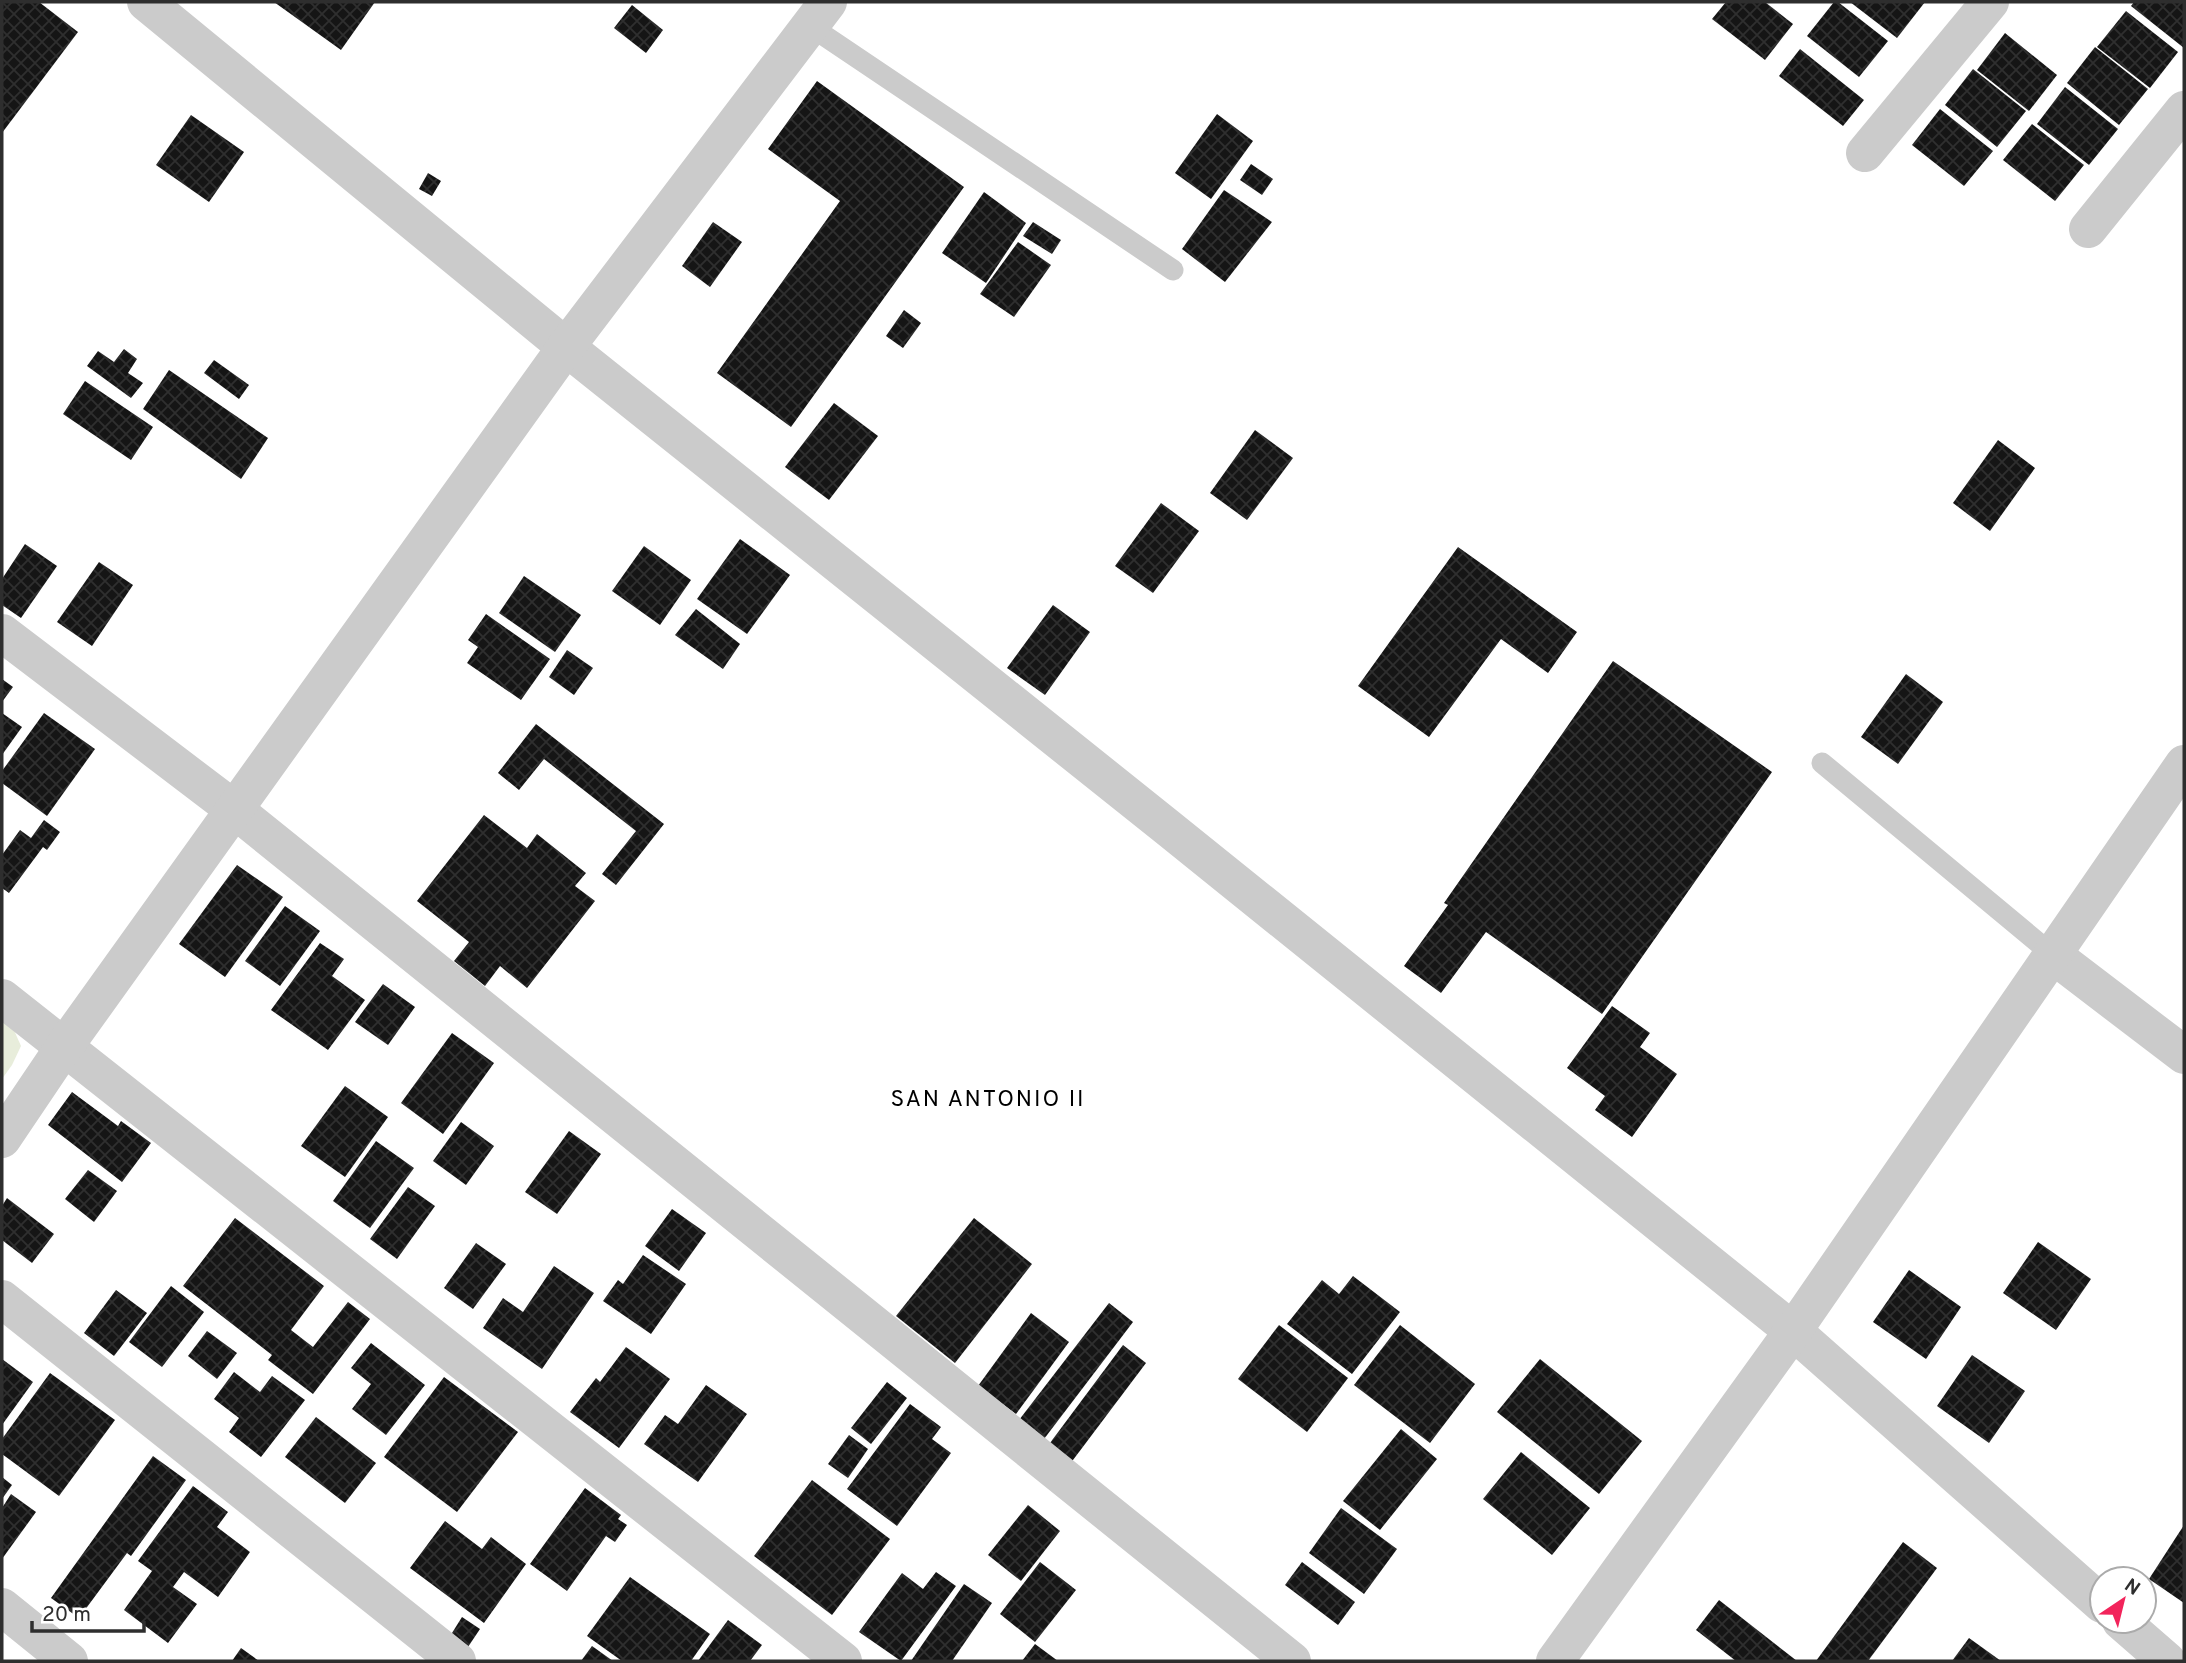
<svg xmlns="http://www.w3.org/2000/svg" width="2186" height="1663" font-family="Overpass,sans-serif">
<style>
.pitch{fill:#e8eddb}
.building{fill:url(#building-cross-hatch)}
.lines{fill:none;stroke-linecap:round;stroke-linejoin:round}
.lane{stroke:#cbcbcb;stroke-width:21}
.street{stroke:#cbcbcb;stroke-width:38}
.labels{text-anchor:middle;dominant-baseline:central;stroke-width:7;stroke-linejoin:round;paint-order:stroke}
.neighbourhood-label{font-size:23px;letter-spacing:2px;fill:#000;stroke:#fff}
</style>
<defs>
<pattern id="building-cross-hatch" width="8" height="8" patternUnits="userSpaceOnUse" patternTransform="scale(1.75)"><rect width="8" height="8" fill="#151515"/><path d="M0 0l8 8M0 8l8-8" fill="none" stroke="#2f2f2f"/></pattern>
</defs>
<rect width="100%" height="100%" fill="#fff"/>
<polygon class="pitch" points="2,1019 13,1028 21,1046 12,1065 2,1079"/>
<g class="building">
<polygon points="2,2 39,2 78,32 2,133"/>
<polygon points="274,2 375,2 341,50"/>
<polygon points="1726,2 1765,2 1793,24 1765,60 1712,19"/>
<polygon points="1834,2 1838,2 1888,41 1859,77 1807,36"/>
<polygon points="1850,2 1925,2 1897,38"/>
<polygon points="2134,2 2184,2 2184,48 2131,6"/>
<polygon points="632,5 663,30 646,53 614,28"/>
<polygon points="2126,11 2178,52 2150,88 2097,47"/>
<polygon points="2005,33 2057,75 2029,111 1977,70"/>
<polygon points="2095,47 2148,89 2119,125 2067,83"/>
<polygon points="1800,49 1864,100 1843,126 1779,76"/>
<polygon points="1973,69 2026,111 1997,147 1945,105"/>
<polygon points="817,81 964,187 791,427 717,373 840,201 768,149"/>
<polygon points="2065,87 2118,129 2089,165 2037,124"/>
<polygon points="1940,109 1993,151 1964,186 1912,145"/>
<polygon points="1217,114 1253,141 1211,199 1175,173"/>
<polygon points="191,115 244,152 209,202 156,165"/>
<polygon points="2032,124 2084,165 2055,201 2003,160"/>
<polygon points="1251,164 1273,179 1262,195 1240,180"/>
<polygon points="428,173 441,181 432,196 419,189"/>
<polygon points="1224,190 1272,222 1225,282 1182,249"/>
<polygon points="984,192 1026,223 986,283 942,253"/>
<polygon points="713,222 742,242 710,287 682,266"/>
<polygon points="1033,222 1061,240 1052,254 1023,236"/>
<polygon points="1018,242 1051,265 1014,317 980,294"/>
<polygon points="904,310 921,323 903,348 886,336"/>
<polygon points="124,349 137,359 128,373 143,383 131,398 87,366 98,351 114,362"/>
<polygon points="214,360 249,385 239,399 204,373"/>
<polygon points="169,370 268,438 241,479 143,409"/>
<polygon points="85,381 153,427 131,460 63,414"/>
<polygon points="834,403 878,436 829,500 785,467"/>
<polygon points="1255,430 1293,458 1247,520 1210,493"/>
<polygon points="1998,440 2035,468 1990,531 1953,503"/>
<polygon points="1161,503 1199,531 1153,593 1115,566"/>
<polygon points="740,539 790,575 747,634 697,599"/>
<polygon points="25,544 57,566 21,618 2,605 2,579"/>
<polygon points="644,546 691,580 660,625 612,591"/>
<polygon points="1458,547 1577,632 1548,673 1501,639 1429,737 1358,686"/>
<polygon points="99,562 133,585 92,646 57,622"/>
<polygon points="524,576 581,615 555,652 499,613"/>
<polygon points="1053,605 1090,632 1045,695 1007,668"/>
<polygon points="696,609 740,644 723,669 675,635"/>
<polygon points="486,614 550,659 521,700 467,663 478,647 468,640"/>
<polygon points="567,650 593,668 574,695 549,677"/>
<polygon points="1613,661 1772,772 1602,1014 1486,932 1441,993 1404,966 1448,905 1444,903"/>
<polygon points="1906,674 1943,702 1898,764 1861,737"/>
<polygon points="2,679 13,687 2,702"/>
<polygon points="2,713 22,727 2,755"/>
<polygon points="44,713 95,749 47,816 2,783 2,771"/>
<polygon points="536,724 664,824 616,885 602,874 636,831 544,759 519,790 498,773"/>
<polygon points="484,815 527,848 537,834 586,873 575,886 595,901 527,988 500,966 485,986 454,961 469,942 417,901"/>
<polygon points="44,820 60,832 47,850 43,847 9,893 2,888 2,855 20,830 31,838"/>
<polygon points="237,865 283,897 225,977 179,944"/>
<polygon points="285,906 320,931 280,986 245,961"/>
<polygon points="320,943 344,959 332,976 365,1000 328,1050 271,1010"/>
<polygon points="383,984 415,1007 388,1045 355,1022"/>
<polygon points="1612,1006 1650,1033 1640,1047 1677,1074 1632,1137 1595,1110 1605,1096 1567,1068"/>
<polygon points="452,1033 494,1063 443,1134 401,1103"/>
<polygon points="345,1086 388,1117 345,1177 301,1146"/>
<polygon points="72,1092 118,1126 121,1121 151,1143 122,1182 48,1125"/>
<polygon points="461,1122 494,1146 466,1185 433,1161"/>
<polygon points="569,1131 601,1154 557,1214 525,1192"/>
<polygon points="376,1141 414,1168 370,1228 333,1201"/>
<polygon points="88,1170 117,1191 94,1222 65,1199"/>
<polygon points="408,1187 435,1206 397,1259 370,1239"/>
<polygon points="7,1198 54,1234 32,1263 2,1240 2,1206"/>
<polygon points="672,1209 706,1233 679,1271 645,1246"/>
<polygon points="235,1218 324,1286 291,1330 313,1347 348,1302 370,1319 313,1394 268,1360 272,1355 183,1286"/>
<polygon points="974,1218 1032,1264 955,1363 896,1316"/>
<polygon points="2038,1242 2091,1279 2056,1330 2003,1293"/>
<polygon points="476,1243 506,1264 473,1309 444,1288"/>
<polygon points="643,1255 686,1284 651,1334 603,1301 618,1280 623,1284"/>
<polygon points="554,1266 594,1293 542,1369 483,1328 503,1298 523,1312"/>
<polygon points="1909,1270 1961,1307 1926,1359 1873,1322"/>
<polygon points="1353,1276 1400,1312 1352,1374 1287,1324 1322,1280 1339,1294"/>
<polygon points="171,1286 204,1312 162,1367 129,1342"/>
<polygon points="116,1290 147,1313 114,1356 84,1333"/>
<polygon points="1109,1303 1133,1322 1044,1439 1019,1420"/>
<polygon points="1031,1313 1069,1342 1016,1414 978,1386"/>
<polygon points="1279,1325 1348,1378 1307,1432 1238,1379"/>
<polygon points="1400,1325 1475,1384 1430,1443 1354,1385"/>
<polygon points="207,1331 237,1353 217,1379 188,1356"/>
<polygon points="371,1343 425,1385 386,1435 352,1409 371,1384 351,1368"/>
<polygon points="1123,1345 1146,1363 1070,1464 1047,1447"/>
<polygon points="626,1347 670,1379 619,1448 570,1412 596,1378 600,1382"/>
<polygon points="1972,1355 2025,1391 1989,1443 1937,1406"/>
<polygon points="2,1359 33,1382 2,1425"/>
<polygon points="1540,1359 1642,1441 1599,1494 1497,1412"/>
<polygon points="234,1372 260,1392 272,1376 305,1400 261,1457 229,1432 239,1418 214,1399"/>
<polygon points="50,1373 115,1420 59,1496 2,1454 2,1439"/>
<polygon points="444,1377 518,1432 457,1512 384,1457"/>
<polygon points="887,1382 907,1398 871,1444 851,1428"/>
<polygon points="706,1385 747,1414 698,1482 644,1444 665,1415 678,1424"/>
<polygon points="910,1404 941,1427 932,1439 951,1453 897,1526 847,1489"/>
<polygon points="316,1417 376,1463 345,1503 285,1457"/>
<polygon points="1401,1429 1437,1459 1380,1530 1343,1501"/>
<polygon points="849,1435 868,1449 848,1478 828,1464"/>
<polygon points="1521,1452 1590,1508 1552,1555 1483,1499"/>
<polygon points="153,1456 186,1480 131,1556 127,1553 79,1618 51,1598"/>
<polygon points="2,1477 12,1485 2,1499"/>
<polygon points="812,1480 890,1539 832,1615 754,1556"/>
<polygon points="193,1486 228,1512 217,1527 250,1552 218,1597 184,1572 173,1587 197,1604 168,1643 124,1610 152,1571 138,1561"/>
<polygon points="585,1488 621,1515 618,1519 627,1525 615,1542 606,1536 567,1591 530,1564"/>
<polygon points="11,1494 36,1512 2,1559 2,1508"/>
<polygon points="1028,1505 1060,1531 1021,1581 988,1555"/>
<polygon points="1341,1508 1397,1549 1364,1594 1309,1553"/>
<polygon points="445,1521 482,1549 491,1537 526,1564 484,1623 410,1568"/>
<polygon points="2184,1525 2184,1603 2149,1579"/>
<polygon points="1903,1542 1937,1568 1868,1661 1816,1661"/>
<polygon points="1040,1562 1076,1590 1035,1642 1000,1614"/>
<polygon points="1302,1562 1355,1602 1338,1625 1285,1585"/>
<polygon points="936,1572 956,1586 901,1661 859,1632 902,1573 923,1589"/>
<polygon points="630,1577 710,1634 691,1661 622,1661 587,1636"/>
<polygon points="964,1584 992,1603 952,1661 911,1661"/>
<polygon points="1719,1600 1797,1661 1736,1661 1696,1630"/>
<polygon points="462,1617 480,1629 464,1653 447,1641"/>
<polygon points="728,1620 762,1645 750,1661 698,1661"/>
<polygon points="1969,1638 2001,1661 1952,1661"/>
<polygon points="1035,1644 1058,1661 1022,1661"/>
<polygon points="592,1646 613,1661 581,1661"/>
<polygon points="241,1648 259,1661 232,1661"/>
</g>
<g class="lines">
<g class="lane">
<polyline points="810,26 1173,270"/>
<polyline points="1822,763 2053,955"/>
</g>
<g class="street">
<polyline points="146,2 566,347 1167,827 1793,1331 2102,1604"/>
<polyline points="1865,153 1990,2"/>
<polyline points="2088,229 2184,110"/>
<polyline points="2,633 235,810 1292,1661"/>
<polyline points="2053,955 2184,1055"/>
<polyline points="2,998 843,1661"/>
<polyline points="2,1139 64,1047 566,347 828,2"/>
<polyline points="2,1299 457,1661"/>
<polyline points="2,1607 69,1661"/>
<polyline points="2121,1621 2167,1661"/>
<polyline points="1555,1661 1793,1331 2184,764"/>
</g>
</g>
<g class="labels">
<g class="neighbourhood-label">
<text x="988" y="1100">SAN ANTONIO II</text>
</g>
</g>
<rect width="2186" height="1663" fill="none" stroke="#2e2e2e" stroke-width="7"/>
<g transform="translate(2123 1600) rotate(35)"><circle r="33" fill="#ffffff" stroke="#ababab" stroke-width="2"/>
<path d="M0-5L12 26L0 18L-12 26Z" fill="#f2245b"/>
<text y="-10" font-size="19" font-weight="bold" text-anchor="middle" fill="#2e2e2e">N</text>
</g>
<path d="M32 1621v10h112v-10" fill="none" stroke="#2e2e2e" stroke-width="3.5"/>
<text x="42" y="1621" font-size="21" fill="#2e2e2e" stroke="#ffffff" stroke-width="5" paint-order="stroke">20 m</text>
</svg>
